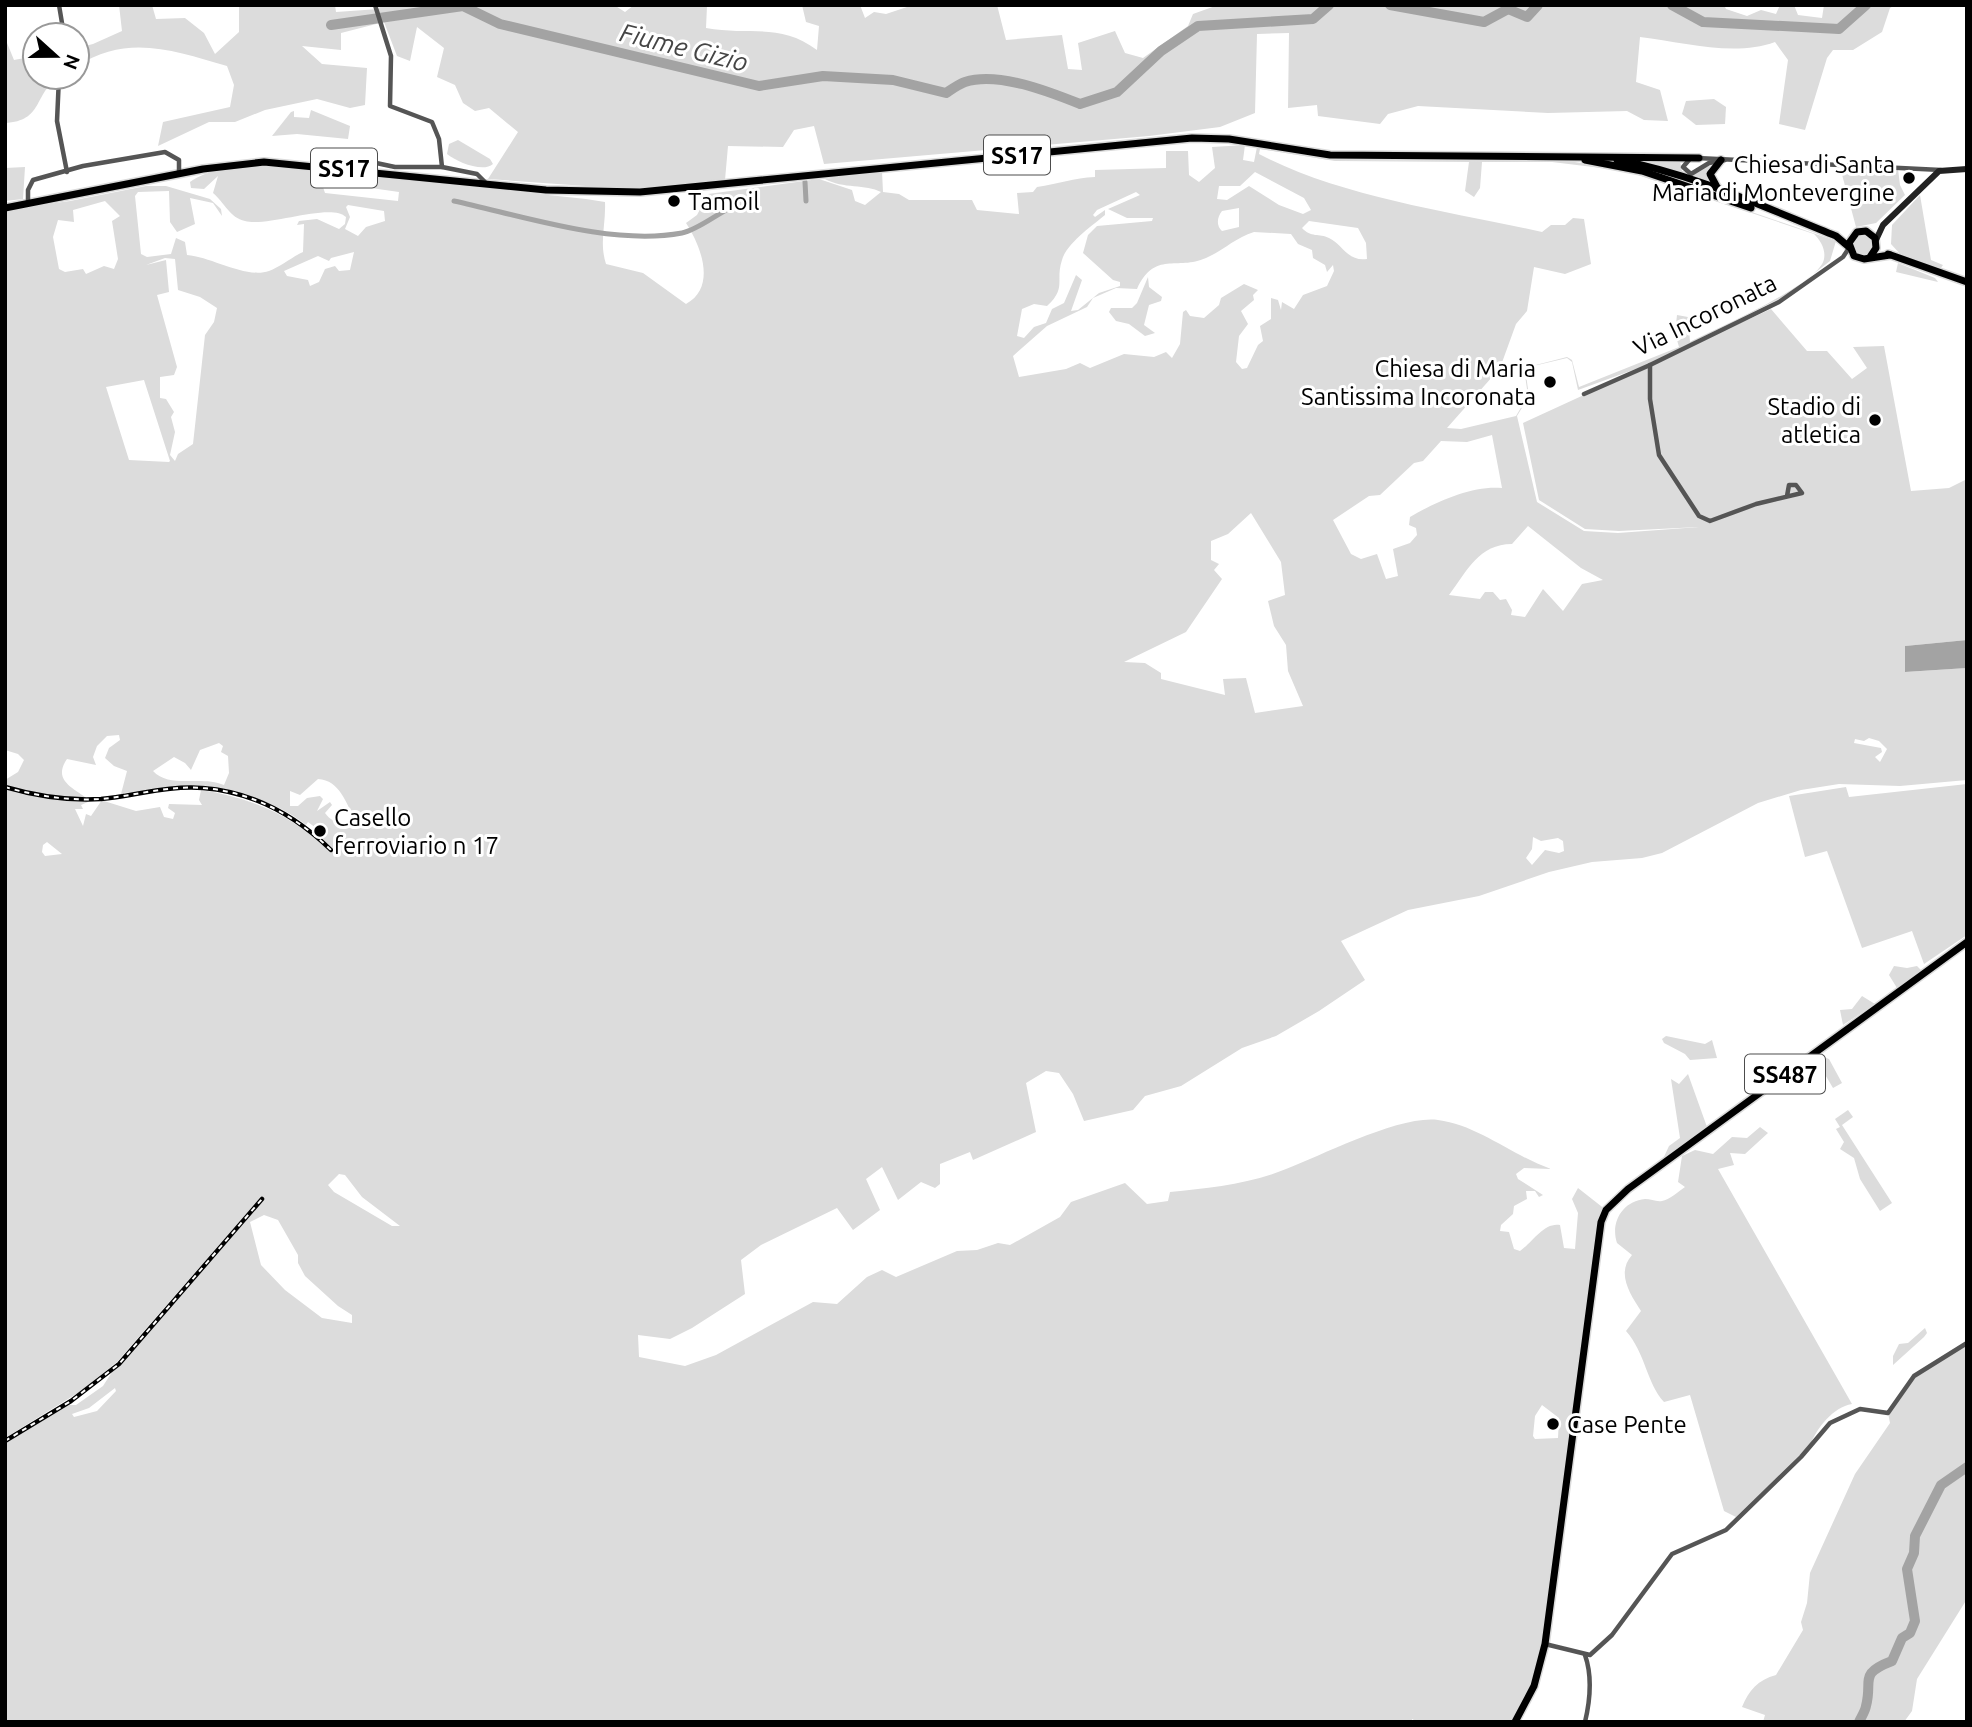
<svg xmlns="http://www.w3.org/2000/svg" width="1972" height="1727" font-family="Ubuntu,sans-serif">
<style>
.green{fill:#dcdcdc;fill-rule:evenodd}
.water{fill:#a3a3a3}
.lines{fill:none;stroke-linecap:round;stroke-linejoin:round}
.canal{stroke:#a3a3a3;stroke-width:5}
.river{stroke:#a3a3a3;stroke-width:10}
.primary-casing{stroke:#dbdbdb;stroke-width:10}
.street{stroke:#555;stroke-width:4.5}
.secondary{stroke:#222;stroke-width:6}
.primary{stroke:#000;stroke-width:7}
.rail-casing{stroke:#000;stroke-width:4.5}
.rail{stroke:#fff;stroke-width:2;stroke-dasharray:5;stroke-linecap:butt}
.poi-dot{fill:#000;stroke:#fff;stroke-width:2.5}
.labels{text-anchor:middle;dominant-baseline:central;stroke-width:6;stroke-linejoin:round;paint-order:stroke}
.shield{fill:#fff;stroke:#4c4c4c;stroke-width:2}
.shield-label{font-size:23px;font-weight:bold;fill:#000}
.poi-label{font-size:24px;fill:#000;stroke:#fff;text-anchor:end}
.street-label{font-size:24px;fill:#000;stroke:#fff}
.water-label{font-size:26px;font-style:italic;fill:#444;stroke:#fff}
</style>
<rect width="100%" height="100%" fill="#fff"/>
<g class="green">
<path d="M119 5H152L156 19 185 18 204 33 215 54 239 32V5H335L336 12 379 9 380 5H614L625 12 634 5 707 6 706 28C749 36 780 22 817 50L819 26 806 22 802 5H860L865 18 874 12 886 14 913 5H997L1006 40 1062 35 1068 69 1082 70 1078 43 1115 31 1125 53 1143 58 1188 26 1193 14 1218 5H1724L1726 9 1747 16 1761 10 1776 14 1780 5H1794L1798 15 1822 18 1824 5H1895L1890 8 1882 32 1853 50H1833L1827 58 1805 130 1779 124 1788 60 1775 42C1734 57 1683 42 1640 37L1636 82 1660 90 1668 121 1644 120 1627 111 1548 113 1418 106 1388 114 1380 124 1318 116 1317 105 1288 108 1289 33 1257 34 1255 113 1220 127 1149 136 824 164 814 126 794 130 783 147 728 146 725 180 628 189 488 179 518 132 489 108 475 111 463 103 455 85 437 77 444 48 417 27 410 61 397 56 384 22 341 33V50L302 46 322 64 367 68 365 105 350 108 317 99 265 110 235 122H209L158 146 163 122 230 107 234 85 227 66C175 51 128 33 77 66V48L93 44 122 31Z"/>
<path d="M5 38 14 60 35 56V77H59C33 94 44 121 5 123Z"/>
<polygon points="1714,99 1726,107 1725,124 1696,125 1682,114 1686,101"/>
<polygon points="311,110 350,126 348,139 297,134 272,136 291,112 294,111 294,117 309,118"/>
<path d="M458 140 490 159 493 164C483 173 457 162 447 154L449 144Z"/>
<path d="M1245 145 1243 160 1254 162 1257 147 1335 160 1567 161 1627 169 1836 241 1830 261 1785 296 1644 366 1578 390 1572 362 1567 358 1525 368 1529 396 1517 416 1537 502 1584 531 1618 533 1699 527 1619 531 1585 529 1539 500 1523 423 1771 309 1807 351H1827L1852 379 1867 368 1853 347 1884 346 1911 491 1949 488 1967 479V640L1905 646 1906 672 1967 668V780L1900 786 1839 784 1801 790 1758 803 1662 853 1642 858 1592 862 1549 872 1479 896 1408 910 1341 941 1365 980 1319 1011 1276 1036 1242 1048 1181 1086 1145 1096 1133 1110 1084 1121 1073 1094 1059 1073 1046 1071 1026 1083 1036 1132 973 1160 970 1152 940 1164V1184L935 1188 921 1182 898 1200 882 1167 866 1179 880 1210 853 1230 837 1208 761 1245 741 1260 745 1294 692 1328 670 1339 638 1335 639 1357 685 1366 716 1355 813 1302 837 1304 867 1277 882 1270 896 1277 957 1251 977 1250 998 1243 1010 1245 1060 1217 1071 1202 1125 1183 1147 1204 1168 1201 1170 1192C1209 1188 1250 1184 1286 1169 1323 1155 1400 1115 1438 1120 1478 1125 1513 1156 1551 1169L1524 1168 1516 1174 1518 1179 1543 1195 1539 1197 1535 1191H1526L1527 1199 1514 1206 1513 1214 1501 1225 1500 1231 1509 1232 1514 1249 1520 1251C1533 1242 1544 1222 1560 1225L1564 1248 1575 1249 1578 1213 1572 1199 1578 1188 1606 1210 1540 1667 1515 1722H1418L1412 1719V1722H5V1443L69 1405H76L103 1386 112 1372 263 1201 260 1198 117 1362 81 1391 5 1438V789L25 795 26 791 5 785V780L18 772 24 760 18 754 5 750V210L70 201 146 186H166L210 199 221 209 222 216 213 203 190 198 195 224 177 232 170 222 169 191 138 192 135 196 141 254 147 257 171 254 176 238 185 242 187 255C212 257 246 279 269 271 280 267 292 257 303 252L304 224 297 225 299 221 317 219 339 229 345 224 346 217C331 202 269 227 245 221 230 218 224 202 213 193L218 176 204 189 191 188 190 182C214 165 252 166 281 167L586 199 605 202C606 225 599 242 606 264L643 273 686 304C717 287 701 246 686 223L697 215 708 194 819 179 852 190 855 201 865 205 881 192C866 184 843 189 825 179L882 171 883 192 899 194 909 200H972L977 210 1019 214 1017 193 1033 192 1037 187C1058 184 1074 178 1095 177V170L1166 168V151H1188L1189 175 1199 182 1215 168 1212 147ZM1260 149 1335 161 1469 162 1465 191 1474 197 1480 188 1482 162H1552L1626 171 1814 234C1820 240 1826 249 1824 259 1820 284 1715 329 1690 342L1688 317 1677 315 1675 333 1679 347 1579 387 1572 360 1567 357 1524 368 1528 396 1516 416 1461 429 1447 428 1500 368 1516 324 1527 311 1534 267 1565 274 1591 264 1584 219 1573 218 1565 225H1551L1542 232C1452 212 1340 197 1259 154ZM1255 172 1304 198 1311 210 1303 214 1279 205 1249 186 1227 200 1217 199 1219 186H1240ZM319 175 348 179 350 185 399 192 398 201 325 193ZM1136 192 1140 195 1108 209 1127 218H1153L1152 221 1097 226 1088 235 1083 253 1113 280 1120 282V286L1099 293 1078 310 1071 311 1082 280 1076 275 1064 303 1052 309 1046 323 1034 327 1024 338 1017 336 1022 309 1034 304 1047 306C1067 288 1055 281 1062 260 1066 244 1093 225 1105 215V210L1095 217 1093 215 1097 210ZM105 201 120 216 112 221 118 259 114 269 104 266 86 274 83 269 65 272 59 269 53 237 58 220 74 222 73 210ZM348 205 384 211 385 221 366 227 358 236 345 229 350 217 346 207ZM1239 208V227L1222 231C1216 226 1217 217 1222 211ZM1309 221 1358 228 1366 243 1367 259C1348 262 1342 244 1329 238 1319 233 1311 238 1302 228ZM1254 232 1291 234 1298 244 1312 250 1313 258 1325 265 1327 272 1333 265 1334 271 1327 286 1303 295 1294 309 1282 302 1281 310 1278 300 1271 298V319L1260 326 1263 341 1258 345 1247 368 1242 369 1236 362 1239 336 1248 324 1241 311 1254 300 1253 295 1258 290 1244 284 1221 298 1219 305 1204 318 1190 316 1186 310 1183 312 1180 344 1172 358 1166 352 1154 357 1124 354 1090 368 1080 363 1066 369 1019 377 1013 356 1047 326 1087 307 1093 298 1116 288 1137 289C1155 250 1177 271 1206 258 1224 250 1235 238 1254 232ZM354 252 350 270 339 271 335 266 325 269 319 282 310 286 308 280 287 276 284 271 318 256 329 261 331 258ZM165 258 175 259 178 290 200 297 217 308 214 322 205 335 193 444 178 454 175 461 170 455 175 432 171 417 174 412 166 399 160 398V377L174 375 177 367 157 295 169 292 166 260 146 265ZM144 380 170 461 169 462 129 460 106 387ZM1492 435 1502 488C1473 485 1435 502 1410 517L1409 525 1416 528 1417 535 1410 543 1393 549 1398 576 1386 579 1377 554 1361 559 1351 554 1333 520 1369 496 1380 495 1414 463 1423 461 1441 441 1467 442ZM1251 513 1281 562 1285 595 1268 601 1274 626 1286 645 1288 671 1303 706 1255 713 1246 678 1223 679 1225 695 1161 679V673L1145 663 1124 662 1186 632 1222 579 1214 570 1219 564 1211 560V541L1228 534ZM1528 526 1581 568 1603 580 1582 584 1563 611 1543 589 1525 617 1511 615 1512 610 1506 599 1500 600 1493 592H1485L1480 599 1449 595C1467 571 1479 544 1512 544ZM119 735 120 740 109 748 105 758 114 766 127 771 121 794 104 797 91 816 86 814 83 826 75 809H83L81 805 90 801C77 789 51 782 67 759L96 765 93 757 97 746 107 736ZM1869 738 1879 741 1887 749 1880 762 1875 757 1882 752 1881 748 1854 743 1855 739 1864 741ZM219 743 223 746 221 752 228 756 229 773 224 785C202 775 169 789 153 771L174 757 185 763 191 770 200 750ZM318 779C340 780 346 804 355 819L354 822C344 827 331 822 325 813L332 805 330 802 317 811 323 799 320 796 307 798 298 806H290V791L300 795ZM202 785C239 792 276 801 306 825L308 822 316 828 319 825 327 831 322 838 332 848 329 851C292 815 252 798 201 790L199 800 202 805 169 804 168 808 175 813 173 819 164 817 160 807 136 811 104 801 124 798V793ZM1533 837 1541 841 1558 838 1563 841 1564 851 1559 853 1545 850 1532 865 1526 858 1532 849ZM47 842 62 854 45 856 42 852 43 845ZM339 1174 345 1175 362 1197 400 1226H392L334 1192 328 1185ZM264 1215 278 1220 298 1255V1263L305 1276 338 1306 352 1315V1323L322 1318 285 1290 261 1265 250 1222ZM115 1388 116 1391 97 1411 74 1417 72 1414 89 1408ZM1542 1405 1559 1418 1558 1438 1535 1439 1533 1436 1535 1416Z"/>
<polygon points="1638,159 1680,161 1682,171 1691,176 1710,164 1707,183 1635,161"/>
<polygon points="25,167 23,199 5,201 5,168"/>
<polygon points="1840,167 1898,169 1900,185 1905,195 1876,223 1856,227"/>
<polygon points="1920,195 1931,260 1943,265 1940,269 1902,256 1891,244 1892,225"/>
<circle cx="1863" cy="245" r="11"/>
<polygon points="1898,263 1935,278 1938,282 1896,272"/>
<polygon points="1148,277 1149,287 1162,297 1161,301 1149,305 1144,325 1155,333 1145,336 1129,324 1116,321 1109,312 1111,308 1132,308 1137,303"/>
<polygon points="1967,784 1967,935 1924,964 1912,931 1862,948 1827,851 1805,857 1789,796 1846,787 1849,797"/>
<polygon points="1894,966 1907,968 1917,966 1922,971 1897,988 1889,975"/>
<polygon points="1862,996 1875,1004 1843,1025 1840,1010 1852,1009"/>
<polygon points="1666,1036 1705,1044 1712,1040 1717,1058 1690,1060 1685,1054 1664,1043 1662,1039"/>
<polygon points="1815,1054 1829,1059 1842,1083 1833,1088 1820,1066 1806,1073 1801,1065"/>
<polygon points="1688,1074 1707,1127 1663,1159 1669,1146 1680,1138 1671,1079 1679,1084"/>
<polygon points="1848,1110 1853,1117 1842,1125 1892,1203 1880,1211 1860,1179 1854,1158 1840,1149 1844,1142 1836,1129 1840,1127 1835,1119"/>
<path d="M1760 1127 1768 1133 1745 1154 1730 1153 1734 1165 1718 1169 1852 1404C1833 1407 1817 1428 1810 1445L1736 1517 1724 1511 1690 1395 1664 1402C1646 1382 1646 1354 1626 1331L1641 1311C1630 1294 1616 1273 1632 1255L1617 1243C1610 1222 1623 1201 1645 1199 1651 1199 1656 1202 1662 1201 1669 1200 1679 1191 1685 1187L1678 1182 1682 1156 1695 1150 1713 1154 1732 1137 1747 1138Z"/>
<polygon points="1925,1328 1927,1333 1924,1337 1893,1365 1893,1356 1899,1344 1908,1343"/>
<path d="M1967 1344V1599L1917 1679 1912 1711 1904 1722H1763L1765 1715 1742 1707C1749 1690 1758 1680 1776 1675L1803 1630 1801 1622 1807 1603 1810 1573 1855 1474 1890 1423 1888 1413 1914 1376Z"/>
</g>
<polygon class="water" points="1967,640 1967,668 1905,672 1905,646"/>
<g class="lines">
<g class="canal">
<polyline points="805,182 806,201"/>
<path d="M454 201C523 216 612 246 682 233 698 230 718 213 734 206"/>
</g>
<g class="river">
<polyline points="1390,5 1484,22 1508,9 1527,17 1538,5"/>
<polyline points="1672,5 1703,22 1839,29 1866,5"/>
<path d="M331 25 463 6 500 24 759 86 823 76 893 80 946 93C952 89 959 84 965 82 998 71 1050 92 1080 104L1117 92 1161 51 1198 26 1313 19 1329 5"/>
<path d="M1859 1722C1861 1717 1865 1712 1866 1706 1873 1680 1858 1674 1892 1661L1902 1638 1910 1633 1915 1621 1907 1569 1914 1553 1915 1536 1941 1485 1967 1467"/>
</g>
<defs>
<g id="primary">
<polyline points="1585,160 1642,171 1751,208"/>
<path d="M1617 160C1692 173 1766 208 1836 236L1849 247"/>
<polyline points="1718,189 1710,174 1721,160"/>
<polyline points="5,208 203,169 264,162 546,190 640,192 1192,138 1229,139 1330,155 1699,158"/>
<polyline points="1888,254 1967,282"/>
<polyline points="1870,257 1876,248 1875,238 1866,231 1857,232 1849,243 1854,256 1864,259 1890,255"/>
<polyline points="1515,1722 1534,1686 1545,1644 1601,1222 1606,1210 1628,1189 1967,942"/>
</g>
</defs>
<use href="#primary" class="primary-casing"/>
<g class="street">
<polyline points="59,5 64,35"/>
<polyline points="375,5 391,56 390,106 432,122 439,139 442,167"/>
<polyline points="59,77 57,121 67,172"/>
<polyline points="1697,158 1941,170"/>
<polyline points="1689,160 1683,167 1691,174 1709,163 1725,160"/>
<polyline points="317,166 348,157 395,167 442,167 477,174 485,182"/>
<polyline points="28,203 28,190 33,180 83,166 165,152 179,160 179,174"/>
<polyline points="1650,365 1650,399 1659,455 1699,516 1710,521 1756,504 1802,493 1796,485 1789,485 1787,496"/>
<polyline points="1584,394 1650,365 1779,302 1843,257 1849,248"/>
<polyline points="1545,1644 1590,1655 1612,1635 1672,1554 1726,1530 1801,1457 1830,1423 1860,1409 1888,1413 1914,1376 1967,1343"/>
<path d="M1585 1722C1590 1701 1592 1675 1585 1655"/>
</g>
<polyline class="secondary" points="1876,240 1883,225 1939,171 1967,169"/>
<use href="#primary" class="primary"/>
<defs>
<g id="rail">
<path d="M5 787C36 796 69 801 101 799 134 796 169 785 203 788 253 792 296 816 331 850"/>
<polyline points="5,1441 71,1401 119,1364 262,1199"/>
</g>
</defs>
<use href="#rail" class="rail-casing"/>
<use href="#rail" class="rail"/>
</g>
<g class="poi-dot">
<circle cx="1909" cy="178" r="7"/>
<circle cx="674" cy="201" r="7"/>
<circle cx="1550" cy="382" r="7"/>
<circle cx="1875" cy="420" r="7"/>
<circle cx="320" cy="831" r="7"/>
<circle cx="1553" cy="1424" r="7"/>
</g>
<g class="labels">
<g class="shield">
<rect x="984" y="135.5" width="66" height="39" rx="5"/>
<rect x="311" y="148.5" width="66" height="39" rx="5"/>
<rect x="1745" y="1054.5" width="80" height="39" rx="5"/>
</g>
<g class="shield-label">
<text x="1017" y="155">SS17</text>
<text x="344" y="168">SS17</text>
<text x="1785" y="1074">SS487</text>
</g>
<g class="poi-label">
<text x="1895" y="164">Chiesa di Santa<tspan x="1895" dy="28">Maria di Montevergine</tspan></text>
<text x="688" y="201" text-anchor="start">Tamoil</text>
<text x="1536" y="368">Chiesa di Maria<tspan x="1536" dy="28">Santissima Incoronata</tspan></text>
<text x="1861" y="406">Stadio di<tspan x="1861" dy="28">atletica</tspan></text>
<text x="334" y="817" text-anchor="start">Casello<tspan x="334" dy="28">ferroviario n 17</tspan></text>
<text x="1567" y="1424" text-anchor="start">Case Pente</text>
</g>
<g class="street-label">
<text transform="translate(1705 315) rotate(-26)">Via Incoronata</text>
</g>
<g class="water-label">
<text transform="translate(684 47) rotate(14)">Fiume Gizio</text>
</g>
</g>
<rect width="1972" height="1727" fill="none" stroke="#000000" stroke-width="14"/>
<g transform="translate(56 56) rotate(111)"><circle r="33" fill="#ffffff" stroke="#999999" stroke-width="2"/>
<path d="M0-5L12 26L0 18L-12 26Z" fill="#000000"/>
<text y="-10" font-size="19" font-weight="bold" text-anchor="middle" fill="#000000">N</text>
</g>
</svg>
